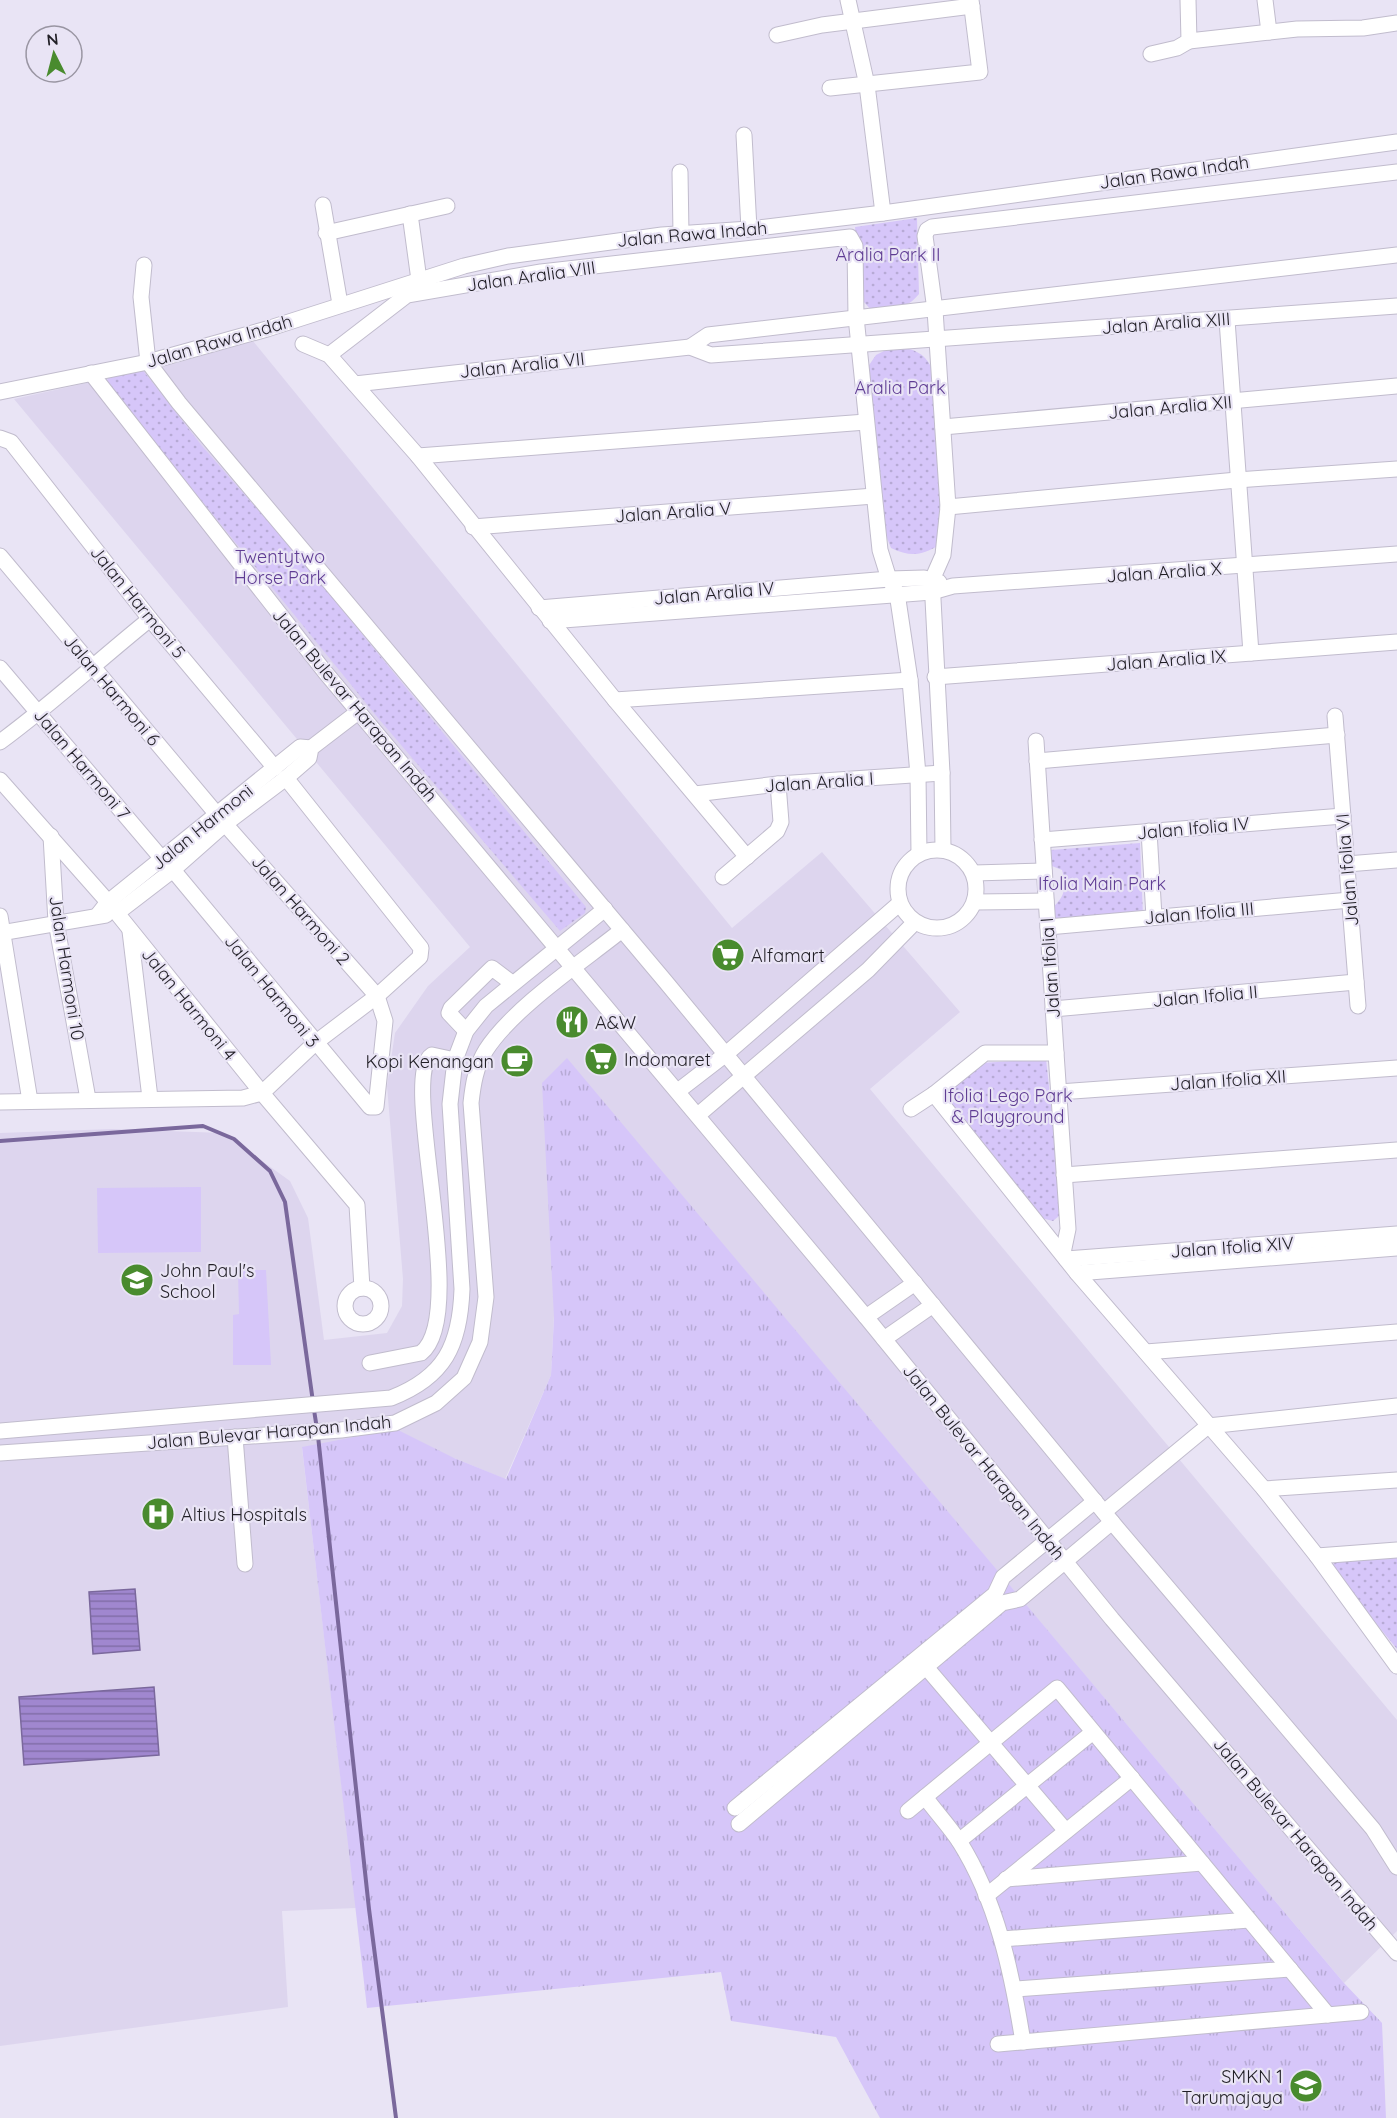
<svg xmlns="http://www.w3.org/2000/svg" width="1397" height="2118" font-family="Quicksand,sans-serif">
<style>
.built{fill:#ddd5ee}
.grass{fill:url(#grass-tufts)}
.park{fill:url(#park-dots)}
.garden{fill:#d6c6f9}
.water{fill:url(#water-rules);stroke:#7a689c;stroke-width:1.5}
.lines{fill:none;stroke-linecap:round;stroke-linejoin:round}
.stream{stroke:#7a689c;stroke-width:4}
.minor-casing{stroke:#c1bccd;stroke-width:17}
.minor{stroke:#fff;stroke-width:15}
.labels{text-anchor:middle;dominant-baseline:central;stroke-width:4.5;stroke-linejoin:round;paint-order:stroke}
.street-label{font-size:18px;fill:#211f26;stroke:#e9e4f5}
.park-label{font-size:18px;fill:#5f3c93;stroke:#e9e4f5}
.poi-label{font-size:18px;fill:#211f26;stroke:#e9e4f5;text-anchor:start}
</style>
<defs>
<pattern id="grass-tufts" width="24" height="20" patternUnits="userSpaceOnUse" patternTransform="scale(1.5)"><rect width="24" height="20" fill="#d6c6f9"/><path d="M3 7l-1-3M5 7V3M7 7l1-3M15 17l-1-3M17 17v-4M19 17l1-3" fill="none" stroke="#b7aad5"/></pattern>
<pattern id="park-dots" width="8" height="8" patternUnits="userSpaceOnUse" patternTransform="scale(1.5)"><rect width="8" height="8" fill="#d6c6f9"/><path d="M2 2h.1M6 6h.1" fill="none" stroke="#b7aad5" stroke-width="1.8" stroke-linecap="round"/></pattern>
<pattern id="water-rules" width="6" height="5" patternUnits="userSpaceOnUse" patternTransform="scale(1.5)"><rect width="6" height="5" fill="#a087cf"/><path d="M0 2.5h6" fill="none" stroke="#826ea8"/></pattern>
</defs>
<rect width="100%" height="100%" fill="#e9e4f5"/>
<polygon class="built" points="253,341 732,928 822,852 960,1012 870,1089 1397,1720 1397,1931 1344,1983 567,1059 551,1375 505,1479 454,1458 302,1448 356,1908 282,1911 288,2007 0,2046 0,1133 112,1129 223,1133 290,1181 308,1218 324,1340 387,1333 402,1306 403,1279 387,1086 395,1033 428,986 470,947 14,399 173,364"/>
<polygon class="grass" points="567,1058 1344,1983 1382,2023 1386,2118 880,2118 836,2037 731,2021 721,1972 367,2008 302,1447 396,1429 454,1458 506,1479 551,1375 554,1318 542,1083"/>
<g class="park">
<path d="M917 218 919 294C906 310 892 310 873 312L863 301 855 227Z"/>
<path d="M894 346C912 349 924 351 932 369L946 520 939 545C921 556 910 557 891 548L885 533 865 371 876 355Z"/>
<polygon points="141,368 202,446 293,550 586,907 585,913 560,931 378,718 106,383 109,376"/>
<path d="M1140 843 1143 916 1053 924 1052 908C1065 897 1067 887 1062 870L1052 866 1051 850Z"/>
<polygon points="1046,1059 1057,1160 1059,1216 1053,1221 1041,1218 942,1093 981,1063"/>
<polygon points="1397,1556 1397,1649 1333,1571 1333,1564 1340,1560"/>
</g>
<g class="garden">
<polygon points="201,1187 201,1252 98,1253 97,1188"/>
<polygon points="238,1270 266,1270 271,1365 233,1365 233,1315 239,1314"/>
</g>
<g class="water">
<polygon points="135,1589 140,1650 93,1654 89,1592"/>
<polygon points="154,1687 159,1755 24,1765 19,1697"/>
</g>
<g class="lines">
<g class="stream">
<polyline points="0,1141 203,1126 234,1139 270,1171 285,1202 313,1402"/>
<polyline points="314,1410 317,1429"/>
<polyline points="318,1436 369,1909 396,2118"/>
</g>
<defs>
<g id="minor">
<polyline points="848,0 867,85 883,213"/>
<polyline points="1265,0 1269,32"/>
<polyline points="777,35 822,25 972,6"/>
<polyline points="1189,41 1297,29 1363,28 1397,23"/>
<polyline points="1151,54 1177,48 1189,41 1188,0"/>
<polyline points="830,88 980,72 971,0"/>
<polyline points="744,135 749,229"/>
<polyline points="680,172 681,234"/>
<polyline points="323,205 340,304"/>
<polyline points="410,214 419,280"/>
<polyline points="326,233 447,206"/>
<polyline points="144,265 141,297 148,362 179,403 665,981 1117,1528 1373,1829 1397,1867"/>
<polyline points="1227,320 1251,653"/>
<polyline points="303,344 329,355 418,456 615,700 747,857"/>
<polyline points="690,347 708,335 1397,255"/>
<polyline points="329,355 407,295 541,272 850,237 855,246 856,317 880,550 889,579 897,593 910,680 918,775 919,854"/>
<polyline points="91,373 325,672 866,1317 1112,1619 1397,1953"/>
<polyline points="355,384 690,347 711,355 1397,306"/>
<polyline points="0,392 148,362 267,329 464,266 508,256 662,235 749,229 883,213 1397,142"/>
<polyline points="943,427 1397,386"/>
<polyline points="0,438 11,442 150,619 275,768"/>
<polyline points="418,456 866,422"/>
<polyline points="948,507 1237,480 1397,469"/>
<polyline points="473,527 874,496"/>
<polyline points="0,556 225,824 377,996 385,1021 376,1107 370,1107 173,870"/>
<polyline points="539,608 889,579 924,578 939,582"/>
<polyline points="550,621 932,592 953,586 1397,554"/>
<polyline points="0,668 163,860"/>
<polyline points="935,677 1397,642"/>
<polyline points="615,700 910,680"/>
<polyline points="1335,716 1358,1006"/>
<polyline points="1036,741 1056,1053"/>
<path d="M0 742C52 704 100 659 150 619"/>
<polyline points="1037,761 1337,735"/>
<polyline points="0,780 108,902 262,1093 357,1205 362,1288"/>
<polyline points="695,794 778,784 942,773"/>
<polyline points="1149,831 1154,917"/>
<polyline points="51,836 56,922 88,1099"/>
<polyline points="1042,840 1343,816"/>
<circle cx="937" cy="889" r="39"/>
<polyline points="943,850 942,773 932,580 943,555 948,507 935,310 925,236 927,230 932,227 1397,172"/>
<polyline points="1347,864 1397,860"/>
<polyline points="974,873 1044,871"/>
<polyline points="723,877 777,831 781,822 778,784"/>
<polyline points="975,902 1046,901"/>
<polyline points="117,913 173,870 225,824 286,778 309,758 311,748 358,712"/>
<polyline points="0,916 30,1101"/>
<polyline points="97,916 108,902 300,747 311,748"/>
<polyline points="1048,927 1350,900"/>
<polyline points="130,931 150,1098"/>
<polyline points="0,933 106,915"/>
<polyline points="1053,1009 1356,982"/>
<polyline points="466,1031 449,1013 451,1008 492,968 512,983"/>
<polyline points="678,1091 726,1054 900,903"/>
<polyline points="1059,1092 1397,1068"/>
<polyline points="934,1094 1077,1273 1264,1489 1317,1556 1397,1666"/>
<polyline points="0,1102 243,1098 262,1093 315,1043 377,996 420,957 421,948 286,778"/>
<polyline points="911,1109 934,1094 985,1053 1056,1053 1068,1229 1063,1253"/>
<polyline points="698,1115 868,970 915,922"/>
<polyline points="1064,1175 1397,1150"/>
<polyline points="1066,1259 1397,1234"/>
<polyline points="1077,1273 1397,1248"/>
<circle cx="363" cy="1306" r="18"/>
<polyline points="866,1317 915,1283"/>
<polyline points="884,1339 933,1305"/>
<polyline points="1146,1352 1397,1332"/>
<path d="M370 1363 421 1353C471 1315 398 1076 432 1055L455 1060"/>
<path d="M0 1431 391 1398C445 1377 460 1345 462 1289L450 1104 455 1060 466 1031 486 1006 605 909"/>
<polyline points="235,1437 245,1564"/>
<path d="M0 1453 341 1430 395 1423 436 1403 464 1378 480 1342 486 1297 471 1103C473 1084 476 1066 486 1050 513 1008 582 962 622 930"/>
<polyline points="1264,1489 1397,1480"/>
<polyline points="1104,1512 1208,1426 1397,1406"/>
<polyline points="1317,1556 1397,1550"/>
<polyline points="920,1660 1066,1831"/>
<path d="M925 1797C936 1812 949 1826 959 1841 997 1901 1012 1973 1023 2042"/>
<polyline points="735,1808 995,1594 1003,1577 1095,1501"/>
<polyline points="908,1811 1057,1688 1328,2015"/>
<polyline points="739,1824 1002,1603 1020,1599 1112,1522"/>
<polyline points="959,1841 1093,1732"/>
<polyline points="1006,1879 1202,1863"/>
<polyline points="986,1896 1132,1778"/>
<polyline points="1002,1939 1249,1920"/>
<polyline points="1015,1989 1290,1969"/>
<polyline points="998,2044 1361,2012"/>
</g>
</defs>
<use href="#minor" class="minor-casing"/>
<use href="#minor" class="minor"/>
</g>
<defs>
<symbol id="supermarket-disc" viewBox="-11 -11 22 22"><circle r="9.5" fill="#498b2e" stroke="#e9e4f5"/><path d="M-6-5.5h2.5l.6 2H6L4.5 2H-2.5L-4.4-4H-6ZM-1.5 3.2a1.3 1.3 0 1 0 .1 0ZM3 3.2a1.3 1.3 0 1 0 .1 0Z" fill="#fff"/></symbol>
<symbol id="restaurant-disc" viewBox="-11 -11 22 22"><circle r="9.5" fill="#498b2e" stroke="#e9e4f5"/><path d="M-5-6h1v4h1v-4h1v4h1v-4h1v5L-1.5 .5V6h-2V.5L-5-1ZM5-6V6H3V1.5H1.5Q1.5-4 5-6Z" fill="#fff"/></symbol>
<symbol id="cafe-disc" viewBox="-11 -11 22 22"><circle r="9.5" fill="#498b2e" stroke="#e9e4f5"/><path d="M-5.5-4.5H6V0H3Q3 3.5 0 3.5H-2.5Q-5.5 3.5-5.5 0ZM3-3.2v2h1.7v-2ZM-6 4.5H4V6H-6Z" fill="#fff"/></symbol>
<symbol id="school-disc" viewBox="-11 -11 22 22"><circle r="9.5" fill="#498b2e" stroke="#e9e4f5"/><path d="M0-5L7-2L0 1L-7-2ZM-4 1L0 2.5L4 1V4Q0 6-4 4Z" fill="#fff"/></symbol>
<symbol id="hospital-disc" viewBox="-11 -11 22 22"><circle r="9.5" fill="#498b2e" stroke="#e9e4f5"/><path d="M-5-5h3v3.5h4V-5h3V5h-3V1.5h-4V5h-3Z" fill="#fff"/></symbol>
</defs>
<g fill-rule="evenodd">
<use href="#supermarket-disc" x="709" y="936" width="38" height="38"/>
<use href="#restaurant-disc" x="553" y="1003" width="38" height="38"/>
<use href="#supermarket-disc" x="582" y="1040" width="38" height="38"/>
<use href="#cafe-disc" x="498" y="1042" width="38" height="38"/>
<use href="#school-disc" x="118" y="1261" width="38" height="38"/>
<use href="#hospital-disc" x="139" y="1495" width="38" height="38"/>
<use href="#school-disc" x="1287" y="2067" width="38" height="38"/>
</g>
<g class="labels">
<g class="street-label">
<text transform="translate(1174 172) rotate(-8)">Jalan Rawa Indah</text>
<text transform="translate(692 234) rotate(-5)">Jalan Rawa Indah</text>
<text transform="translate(531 276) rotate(-8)">Jalan Aralia VIII</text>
<text transform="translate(1166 323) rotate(-4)">Jalan Aralia XIII</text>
<text transform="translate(219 341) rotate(-16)">Jalan Rawa Indah</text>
<text transform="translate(522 365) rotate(-6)">Jalan Aralia VII</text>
<text transform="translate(1170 407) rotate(-5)">Jalan Aralia XII</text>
<text transform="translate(673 512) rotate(-4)">Jalan Aralia V</text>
<text transform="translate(1164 572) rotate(-4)">Jalan Aralia X</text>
<text transform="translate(714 593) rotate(-5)">Jalan Aralia IV</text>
<text transform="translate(138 602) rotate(51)">Jalan Harmoni 5</text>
<text transform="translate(1166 660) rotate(-4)">Jalan Aralia IX</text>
<text transform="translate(112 690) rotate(50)">Jalan Harmoni 6</text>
<text transform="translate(355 705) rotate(50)">Jalan Bulevar Harapan Indah</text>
<text transform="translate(82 764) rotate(50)">Jalan Harmoni 7</text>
<text transform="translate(819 782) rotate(-4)">Jalan Aralia I</text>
<text transform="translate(202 827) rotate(-39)">Jalan Harmoni</text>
<text transform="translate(1193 828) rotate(-5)">Jalan Ifolia IV</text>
<text transform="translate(1347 870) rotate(-95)">Jalan Ifolia VI</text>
<text transform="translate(301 910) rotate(49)">Jalan Harmoni 2</text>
<text transform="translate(1199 913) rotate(-5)">Jalan Ifolia III</text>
<text transform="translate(67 968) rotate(81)">Jalan Harmoni 10</text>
<text transform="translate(1050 968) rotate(-94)">Jalan Ifolia I</text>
<text transform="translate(272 991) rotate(51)">Jalan Harmoni 3</text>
<text transform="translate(1205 996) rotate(-5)">Jalan Ifolia II</text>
<text transform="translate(189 1004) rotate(51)">Jalan Harmoni 4</text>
<text transform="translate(1228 1080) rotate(-4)">Jalan Ifolia XII</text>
<text transform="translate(1232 1247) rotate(-4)">Jalan Ifolia XIV</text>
<text transform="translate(269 1432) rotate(-5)">Jalan Bulevar Harapan Indah</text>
<text transform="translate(984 1462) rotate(51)">Jalan Bulevar Harapan Indah</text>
<text transform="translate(1296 1834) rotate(50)">Jalan Bulevar Harapan Indah</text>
</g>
<g class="park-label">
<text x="888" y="254">Aralia Park II</text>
<text x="900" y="387">Aralia Park</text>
<text x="280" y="556">Twentytwo<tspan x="280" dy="21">Horse Park</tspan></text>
<text x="1102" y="883">Ifolia Main Park</text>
<text x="1008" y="1095">Ifolia Lego Park<tspan x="1008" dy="21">&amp; Playground</tspan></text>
</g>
<g class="poi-label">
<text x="751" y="955">Alfamart</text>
<text x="595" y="1022">A&amp;W</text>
<text x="624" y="1059">Indomaret</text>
<text x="494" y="1061" text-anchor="end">Kopi Kenangan</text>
<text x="160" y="1270">John Paul's<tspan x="160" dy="21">School</tspan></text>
<text x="181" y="1514">Altius Hospitals</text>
<text x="1283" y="2076" text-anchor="end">SMKN 1<tspan x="1283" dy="21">Tarumajaya</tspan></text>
</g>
</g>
<g transform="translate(54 54) rotate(354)"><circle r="28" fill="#e9e4f5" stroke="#9995a2" stroke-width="1.5"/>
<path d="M0-4.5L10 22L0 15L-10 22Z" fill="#498b2e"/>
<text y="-9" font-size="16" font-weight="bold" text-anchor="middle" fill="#211f26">N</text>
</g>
</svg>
